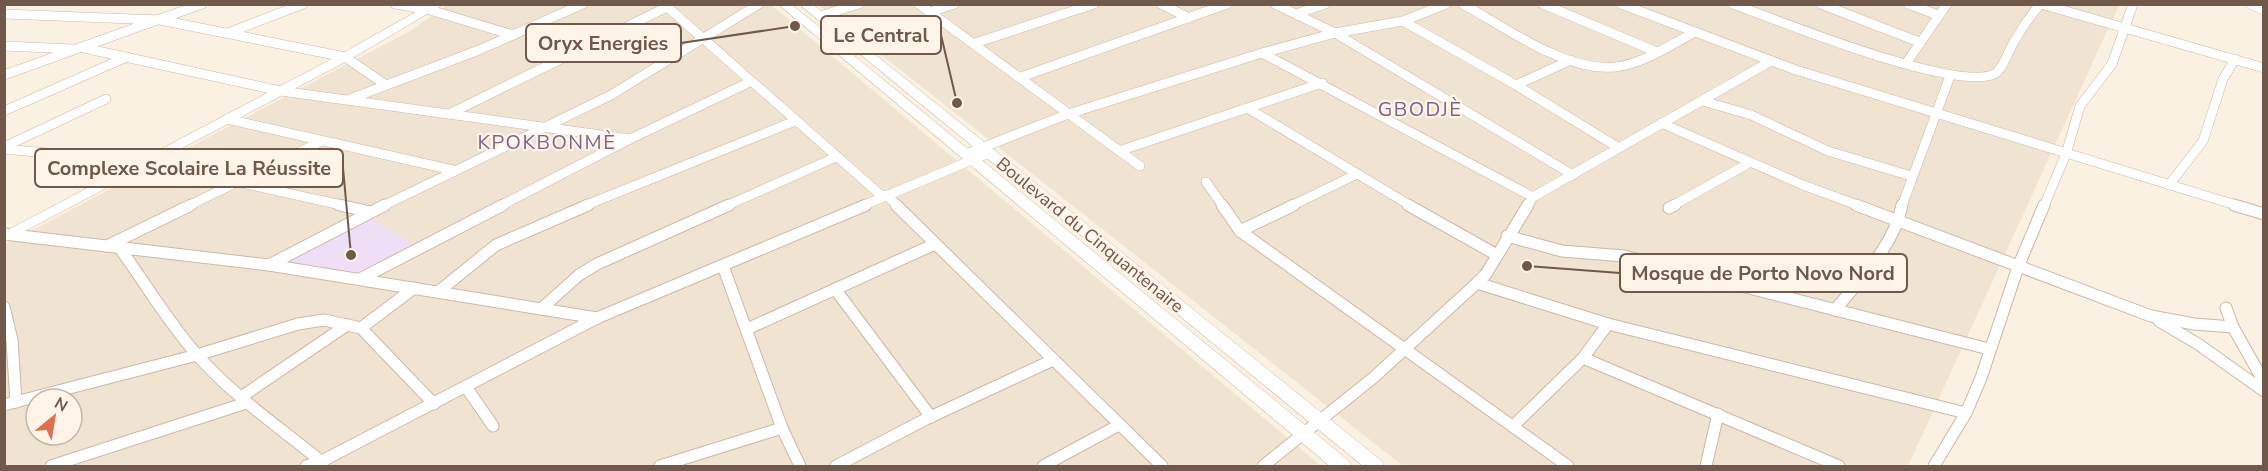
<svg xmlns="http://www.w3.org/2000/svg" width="2268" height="471" font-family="'Nunito Sans',sans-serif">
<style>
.residential{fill:#f1e3d1;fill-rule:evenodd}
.education{fill:#eedff6}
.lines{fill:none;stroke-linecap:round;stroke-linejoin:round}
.street-far1-casing{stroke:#cab9aa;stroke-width:10}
.street-casing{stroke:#cab9aa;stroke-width:13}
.secondary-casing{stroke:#cfbbaa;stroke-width:1}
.street-far1{stroke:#fff;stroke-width:9}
.street{stroke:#fff;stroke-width:11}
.secondary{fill:#fff;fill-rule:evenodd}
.labels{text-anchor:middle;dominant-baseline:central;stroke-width:4.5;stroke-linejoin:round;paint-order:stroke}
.street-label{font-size:18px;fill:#70584b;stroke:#fef5e8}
.neighbourhood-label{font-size:20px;letter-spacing:1.5px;fill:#7e638c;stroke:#fef5e8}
.leader{fill:none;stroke:#70584b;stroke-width:2}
.callout-dot{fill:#70584b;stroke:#fef5e8;stroke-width:2}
.callout{fill:#fef5e8;stroke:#70584b;stroke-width:2}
.callout-label{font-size:20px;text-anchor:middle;font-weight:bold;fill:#70584b}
</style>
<rect width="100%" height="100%" fill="#faf1e2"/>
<g class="residential">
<path d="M447 5H771L1321 466H5L4 245 412 30ZM36 399H72V435H36Z"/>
<polygon points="818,5 2119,5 1908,466 1403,466"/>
</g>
<polygon class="education" points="368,217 416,246 361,275 286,263"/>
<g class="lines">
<defs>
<g id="street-far1">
<polyline points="395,4 430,10 513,35"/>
<polyline points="664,4 883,197"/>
<polyline points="919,4 1140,166"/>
<polyline points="1161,4 1189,18"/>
<polyline points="1275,4 1335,33 1573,175"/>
<path d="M1463 4C1504 27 1566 72 1615 67 1643 64 1670 45 1695 32"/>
<polyline points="1543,4 1657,52"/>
<polyline points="1621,4 1796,70 2239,206"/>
<path d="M1733 4C1777 20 1961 95 1996 73 2001 69 2003 64 2006 58 2015 37 2026 22 2040 4"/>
<polyline points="1821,4 1919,42"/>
<polyline points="1908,4 1938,15"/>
<polyline points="2041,4 2264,68"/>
<polyline points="2250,4 2264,10"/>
<polyline points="930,12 954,4"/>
<polyline points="4,14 160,20 345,57 386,85"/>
<polyline points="1296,14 1325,4"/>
<polyline points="820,16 859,4"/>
<polyline points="1403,21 1516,85 1619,148"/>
<polyline points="228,33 303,4"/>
<polyline points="975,43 1094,4"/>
<polyline points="4,46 73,49"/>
<polyline points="84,48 281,91 630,139"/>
<polyline points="1262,53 1533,197"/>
<polyline points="1907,62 1947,4"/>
<polyline points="4,75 202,4"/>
<polyline points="1021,77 1227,4"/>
<polyline points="1516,85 1571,60"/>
<polyline points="350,99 479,50 583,4"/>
<polyline points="1703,101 1751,115 1828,151 1911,176"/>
<polyline points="1249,109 1411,206"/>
<polyline points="4,111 127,57"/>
<polyline points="449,114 667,7"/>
<polyline points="227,119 453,170"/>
<polyline points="1661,123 1803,185 1860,206"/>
<polyline points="4,147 106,99"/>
<polyline points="4,149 144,162"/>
<polyline points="1119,151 1322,83"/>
<polyline points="966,154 1068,114 1262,53 1335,33 1403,21 1446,4"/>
<polyline points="237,182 346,206"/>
<polyline points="1206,182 1223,206"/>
<polyline points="2169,185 2203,141 2223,79 2235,59"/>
<polyline points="886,195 898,206"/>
<polyline points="188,206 322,141"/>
<polyline points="383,206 611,95 759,4"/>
<polyline points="500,206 630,139 750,82"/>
<polyline points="584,206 795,121"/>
<polyline points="726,206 836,157"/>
<polyline points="862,206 989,153"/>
<polyline points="1291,206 1355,175"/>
<polyline points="1527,206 1533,197 1771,61"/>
<polyline points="1672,206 1749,163"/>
<polyline points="1902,206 1950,76"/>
<polyline points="2044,206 2066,154 2080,106 2112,64 2133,4"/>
</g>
<g id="street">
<polyline points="339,205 371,212"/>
<polyline points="896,205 1162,466"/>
<polyline points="1222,205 1240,231 1568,466"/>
<polyline points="1408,205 1497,255"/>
<polyline points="1856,205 2151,316 2194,324 2233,327"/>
<polyline points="2234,205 2264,214"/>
<polyline points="1669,208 1675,205"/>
<polyline points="1240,231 1294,205"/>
<polyline points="4,234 269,265 597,318"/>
<polyline points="1507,236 1562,251 1624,256 1989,349"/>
<polyline points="107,246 191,205"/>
<path d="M119 247C145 283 168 322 197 355 234 397 281 428 323 463"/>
<polyline points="269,265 385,205"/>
<polyline points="723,266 782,428 800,466"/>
<polyline points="360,279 503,205"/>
<polyline points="1477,283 1608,324 1966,413"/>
<polyline points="835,289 931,417"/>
<polyline points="438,292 496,245 588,205"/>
<polyline points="4,307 12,340 16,402"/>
<polyline points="2226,308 2233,327 2264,382"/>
<polyline points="541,309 579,275 597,264 729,205"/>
<path d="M1835 310C1861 278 1894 246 1902 205"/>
<polyline points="2159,321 2198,344 2264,391"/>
<polyline points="361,328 414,288"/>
<polyline points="747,329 935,244"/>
<polyline points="1583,358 1839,466"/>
<polyline points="466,387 493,426"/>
<polyline points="241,397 347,325"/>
<polyline points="4,405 197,355 298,324 324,320 361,328 434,404"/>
<polyline points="1513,426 1583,358 1608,324"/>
<polyline points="51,466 246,403"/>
<polyline points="306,466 322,461 597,318 866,205"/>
<polyline points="660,466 782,428"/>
<polyline points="836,466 926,419 1053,360"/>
<polyline points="1043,466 1119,425"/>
<polyline points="1263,466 1373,378 1477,283 1486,274 1528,205"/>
<polyline points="1706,466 1718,414"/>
<polyline points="1934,466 1966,413 1981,378 2018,267 2044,205"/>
</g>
<g id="secondary">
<polygon points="430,4 444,4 349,60 4,242 4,232 341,54"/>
<polygon points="778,4 791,4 1349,461 1351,466 1330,466"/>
<polygon points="799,4 812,4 1382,461 1384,466 1363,466"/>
</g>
</defs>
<use href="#street-far1" class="street-far1-casing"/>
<use href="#street" class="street-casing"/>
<use href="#secondary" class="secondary-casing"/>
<use href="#street-far1" class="street-far1"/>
<use href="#street" class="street"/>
<use href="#secondary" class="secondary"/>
</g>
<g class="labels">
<g class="street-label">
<text transform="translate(1090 235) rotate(39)">Boulevard du Cinquantenaire</text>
</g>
<g class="neighbourhood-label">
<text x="1420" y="109">GBODJÈ</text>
<text x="547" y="142">KPOKBONMÈ</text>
</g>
</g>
<path class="leader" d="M957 103L941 35M795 26L681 43M351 255L343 168M1527 266L1620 273"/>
<g class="callout-dot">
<circle cx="957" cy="103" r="6"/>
<circle cx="795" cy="26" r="6"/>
<circle cx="351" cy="255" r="6"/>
<circle cx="1527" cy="266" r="6"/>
</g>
<g class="callout">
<rect x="821" y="16" width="120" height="38" rx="6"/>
<rect x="526" y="24" width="155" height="38" rx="6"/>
<rect x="35" y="149" width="308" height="38" rx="6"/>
<rect x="1620" y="254" width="287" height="38" rx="6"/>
</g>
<g class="callout-label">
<text x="881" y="42">Le Central</text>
<text x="603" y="50">Oryx Energies</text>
<text x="189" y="175">Complexe Scolaire La Réussite</text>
<text x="1763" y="280">Mosque de Porto Novo Nord</text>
</g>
<rect width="2268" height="471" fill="none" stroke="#70584b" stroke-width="12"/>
<g transform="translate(54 417) rotate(30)"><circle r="28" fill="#fef5e8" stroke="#c5b6a9" stroke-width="1.5"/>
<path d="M0-4.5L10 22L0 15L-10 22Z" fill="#dc704f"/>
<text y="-9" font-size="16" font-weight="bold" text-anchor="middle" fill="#70584b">N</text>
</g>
</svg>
